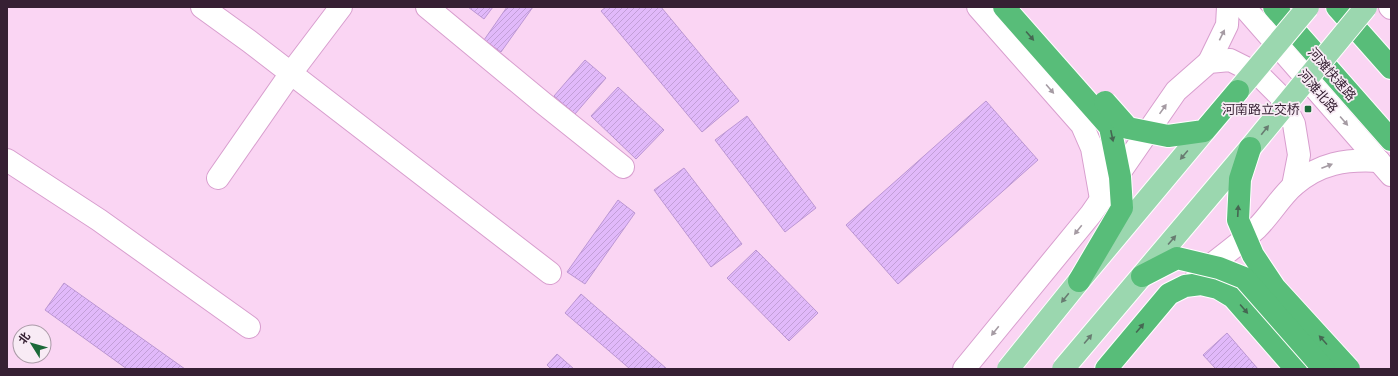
<svg xmlns="http://www.w3.org/2000/svg" width="1398" height="376" font-family="'Asap Condensed','Noto Sans SC',sans-serif">
<style>
.building{fill:url(#building-hatch);stroke:#bc96d3}
.lines{fill:none;stroke-linecap:round;stroke-linejoin:round}
.minor-casing{stroke:#d89ece;stroke-width:24}
.highway-casing{stroke:#fff;stroke-width:24}
.minor{stroke:#fff;stroke-width:22}
.highway{stroke:#58bd79;stroke-width:22}
.major-bridge-casing{stroke:#fff;stroke-width:24;stroke-linecap:butt}
.highway-bridge-casing{stroke:#fff;stroke-width:24;stroke-linecap:butt}
.major-bridge{stroke:#9bd7af;stroke-width:22}
.highway-bridge{stroke:#58bd79;stroke-width:22}
.oneway{fill:#a59ba3}
.oneway2{fill:#456752}
.oneway3{fill:#687c71}
.poi-dot{fill:#1b6a39;stroke:#f8ebf5;stroke-width:1.5}
.labels{text-anchor:middle;dominant-baseline:central;stroke-width:3.5;stroke-linejoin:round;paint-order:stroke}
.street-label{font-size:13px;fill:#362033;stroke:#f8ebf5}
.poi-label{font-size:13px;fill:#362033;stroke:#f8ebf5;text-anchor:end}
</style>
<defs>
<pattern id="building-hatch" width="6" height="6" patternUnits="userSpaceOnUse"><rect width="6" height="6" fill="#e1b9fa"/><path d="M-1 1l2-2M0 6l6-6M5 7l2-2" fill="none" stroke="#c29fd7"/></pattern>
</defs>
<rect width="100%" height="100%" fill="#fad5f3"/>
<g class="building">
<polygon points="468,7 493,7 484,19"/>
<polygon points="507,7 533,7 501,52 484,40"/>
<polygon points="606,7 661,7 739,101 702,132 601,11"/>
<polygon points="585,60 606,78 575,114 554,96"/>
<polygon points="618,87 664,130 636,159 591,116"/>
<polygon points="986,101 1038,160 898,284 846,225"/>
<polygon points="747,116 816,208 785,232 715,140"/>
<polygon points="684,168 742,244 711,267 654,190"/>
<polygon points="618,200 635,213 585,284 567,272"/>
<polygon points="756,250 818,313 789,341 727,278"/>
<polygon points="64,283 185,369 127,369 45,310"/>
<polygon points="581,294 667,369 630,369 565,313"/>
<polygon points="1227,333 1258,369 1216,369 1203,355"/>
<polygon points="557,354 574,369 551,369 547,365"/>
</g>
<g class="lines">
<defs>
<g id="minor">
<polyline points="202,7 249,41 550,273"/>
<polyline points="427,7 543,103 623,167"/>
<polyline points="978,7 1082,125 1092,148 1101,199"/>
<polyline points="1244,7 1391,175"/>
<polyline points="1390,7 1391,8"/>
<polyline points="1209,62 1227,25 1228,7"/>
<polyline points="7,160 99,220 249,327"/>
<polyline points="218,178 291,73 341,7"/>
<path d="M1197 276C1217 260 1238 245 1257 228 1270 215 1280 198 1293 186 1319 163 1346 159 1379 161"/>
<polyline points="964,369 1091,214 1176,91 1209,62 1230,60 1258,74 1280,96 1294,124 1299,155 1293,186"/>
</g>
<g id="highway">
<polyline points="1274,7 1391,140"/>
<polyline points="1337,7 1391,68"/>
<polyline points="1106,369 1169,294 1185,286 1201,284 1218,288 1233,297 1296,369"/>
</g>
</defs>
<use href="#minor" class="minor-casing"/>
<use href="#highway" class="highway-casing"/>
<use href="#minor" class="minor"/>
<use href="#highway" class="highway"/>
<defs>
<g id="major-bridge">
<polyline points="1008,369 1079,281 1308,7"/>
<polyline points="1063,369 1250,148 1366,7"/>
</g>
<g id="highway-bridge">
<polyline points="1004,7 1110,127 1120,177 1122,208 1079,281"/>
<polyline points="1105,102 1128,128 1168,136 1204,131 1238,91"/>
<polyline points="1250,148 1240,179 1238,220 1253,255 1275,288 1349,369"/>
<polyline points="1142,276 1177,258 1219,268 1244,278 1324,369"/>
</g>
</defs>
<use href="#major-bridge" class="major-bridge-casing"/>
<use href="#highway-bridge" class="highway-bridge-casing"/>
<use href="#major-bridge" class="major-bridge"/>
<use href="#highway-bridge" class="highway-bridge"/>
</g>
<defs><path id="oneway-solid" d="M-6-.8H1V-3.2L6.5 0L1 3.2V.8H-6Z"/></defs>
<g class="oneway">
<use href="#oneway-solid" transform="translate(1222 35) rotate(-64)"/>
<use href="#oneway-solid" transform="translate(1050 89) rotate(49)"/>
<use href="#oneway-solid" transform="translate(1163 109) rotate(-55)"/>
<use href="#oneway-solid" transform="translate(1344 121) rotate(49)"/>
<use href="#oneway-solid" transform="translate(1327 166) rotate(-21)"/>
<use href="#oneway-solid" transform="translate(1078 230) rotate(129)"/>
<use href="#oneway-solid" transform="translate(995 331) rotate(129)"/>
</g>
<g class="oneway2">
<use href="#oneway-solid" transform="translate(1030 36) rotate(49)"/>
<use href="#oneway-solid" transform="translate(1112 136) rotate(78)"/>
<use href="#oneway-solid" transform="translate(1238 211) rotate(-87)"/>
<use href="#oneway-solid" transform="translate(1244 309) rotate(49)"/>
<use href="#oneway-solid" transform="translate(1140 328) rotate(-50)"/>
<use href="#oneway-solid" transform="translate(1323 340) rotate(-132)"/>
</g>
<g class="oneway3">
<use href="#oneway-solid" transform="translate(1265 130) rotate(-51)"/>
<use href="#oneway-solid" transform="translate(1184 155) rotate(130)"/>
<use href="#oneway-solid" transform="translate(1172 240) rotate(-49)"/>
<use href="#oneway-solid" transform="translate(1065 298) rotate(129)"/>
<use href="#oneway-solid" transform="translate(1088 339) rotate(-50)"/>
</g>
<rect class="poi-dot" x="1304" y="105" width="8" height="8" rx="2"/>
<g class="labels">
<g class="street-label">
<text transform="translate(1332 74) rotate(49)">河滩快速路</text>
<text transform="translate(1318 91) rotate(49)">河滩北路</text>
</g>
<g class="poi-label">
<text x="1300" y="109">河南路立交桥</text>
</g>
</g>
<rect width="1398" height="376" fill="none" stroke="#362033" stroke-width="16"/>
<g transform="translate(32 344) rotate(307)"><circle r="19" fill="#f8ebf5" stroke="#aa9aa7"/>
<path d="M0-3L7 15L0 10L-7 15Z" fill="#1b6a39"/>
<text y="-6" font-size="11" font-weight="bold" text-anchor="middle" fill="#362033">北</text>
</g>
</svg>
